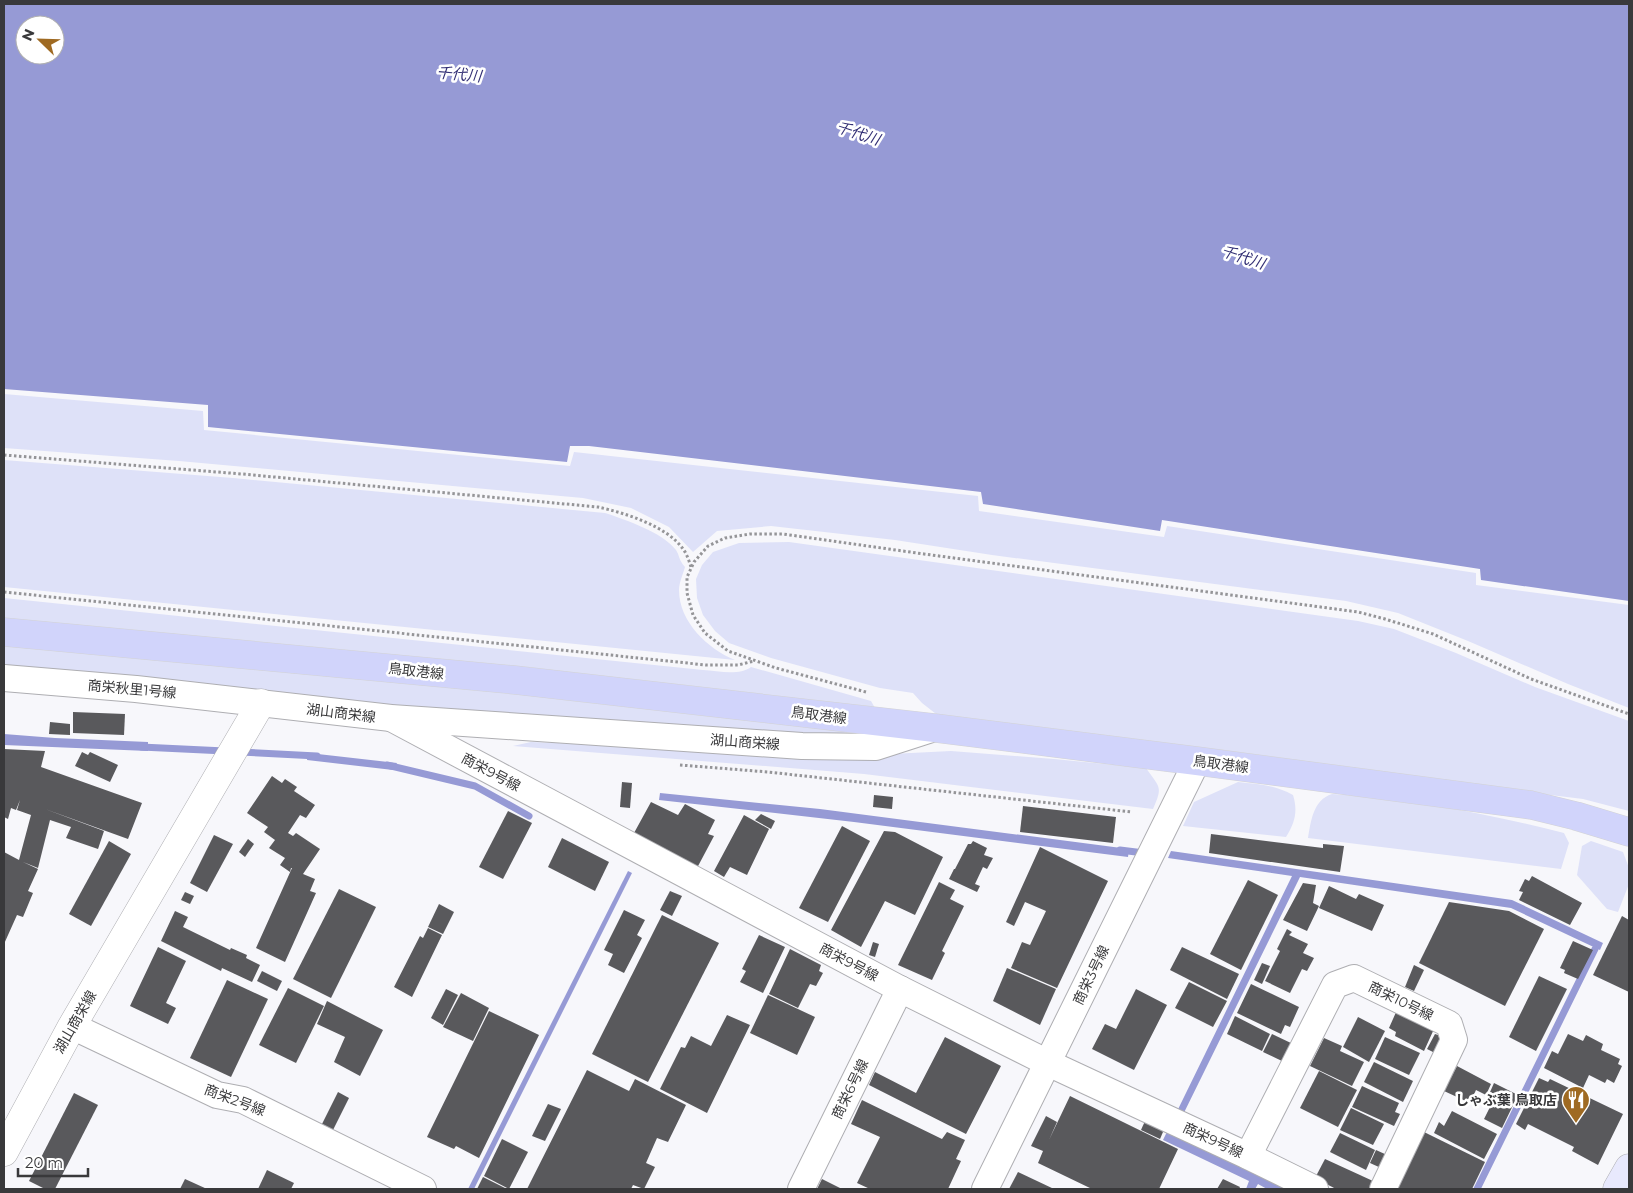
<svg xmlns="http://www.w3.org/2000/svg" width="1633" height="1193" font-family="Montserrat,'Noto Sans JP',sans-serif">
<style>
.green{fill:#dee1f8}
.water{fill:#969ad5;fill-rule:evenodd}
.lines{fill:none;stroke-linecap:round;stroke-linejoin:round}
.stream{stroke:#969ad5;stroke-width:7}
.building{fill:#59595c}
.minor-casing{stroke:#aeaeb2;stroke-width:28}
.tertiary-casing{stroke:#aeaeb2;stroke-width:29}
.secondary-casing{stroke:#aeaeb2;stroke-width:29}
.primary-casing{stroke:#d3d3d4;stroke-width:29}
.path{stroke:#959598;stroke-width:3;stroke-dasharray:2.5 2.5;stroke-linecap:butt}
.minor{stroke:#fff;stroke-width:26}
.tertiary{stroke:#fff;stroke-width:28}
.secondary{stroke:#e8e9fd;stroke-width:28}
.primary{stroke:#d1d4fb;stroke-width:28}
.labels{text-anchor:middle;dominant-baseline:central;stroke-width:5;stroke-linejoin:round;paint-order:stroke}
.street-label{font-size:14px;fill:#39393b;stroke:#fff}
.poi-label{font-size:14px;font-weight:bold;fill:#39393b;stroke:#fff;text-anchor:end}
.water-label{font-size:15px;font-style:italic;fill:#333075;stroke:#fff}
</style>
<rect width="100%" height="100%" fill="#f7f7fb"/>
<g class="green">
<polygon points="4,394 203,411 204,430 570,466 574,452 978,496 979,511 1164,537 1167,526 1476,573 1476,585 1629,605 1629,708 1568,684 1468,641 1398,613 1346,601 992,555 895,540 771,526 717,531 693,552 669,527 631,508 583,498 179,461 4,448"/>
<path d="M4 460 233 478 605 513C626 520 662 532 676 550 680 556 678 559 685 567 683 574 679 583 679 590 679 622 708 649 735 660L4 587Z"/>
<polygon points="789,542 1358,621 1394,629 1456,653 1535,687 1629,721 1629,811 1583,799 1414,778 1086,733 940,717 922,703 913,693 880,688 771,658 729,643 715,631 703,615 697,598 696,579 702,565 713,552 739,543"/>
<path d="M4 598 703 670C718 671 739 676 751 667L871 701 875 708 4 619Z"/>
<polygon points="4,643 516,692 882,732 868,738 514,717 4,667"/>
<path d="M531 742 871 755 951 751 1054 759 1146 768C1160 788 1163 786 1153 809L864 774 513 746Z"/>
<path d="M1238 782C1257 784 1275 785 1293 795 1298 811 1295 823 1286 837L1183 826 1194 802Z"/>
<path d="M1332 794C1410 798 1488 814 1564 833L1569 843 1561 869 1308 838C1311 821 1313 800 1332 794Z"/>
<polygon points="1591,841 1623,852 1629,868 1629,884 1618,912 1607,909 1577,875 1582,846"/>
</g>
<g class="water">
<path d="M4 4H1629V601L1481 580 1480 569 1162 520 1160 531 983 504 981 492 589 446H570L567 462 208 427V405L4 389ZM25 25H55V55H25Z"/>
<polygon points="4,734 55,738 148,742 148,751 4,745"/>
<polygon points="308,753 309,753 397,763 393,770 307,760"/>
<polygon points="660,793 820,809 1129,849 1128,857 854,822 659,800"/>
<polygon points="1171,851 1512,900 1603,943 1600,950 1511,908 1300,877 1173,1135 1175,1137 1177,1136 1285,1189 1267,1189 1258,1184 1255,1189 1246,1189 1249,1181 1163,1140 1292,876 1168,858"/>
<polygon points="628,871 632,873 474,1189 468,1189"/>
</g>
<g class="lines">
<g class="stream">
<polyline points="141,747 225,751"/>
<polyline points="240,752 317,756"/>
<polyline points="387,765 475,786 529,816"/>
<polyline points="1120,850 1144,853"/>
<polyline points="1477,1189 1595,949"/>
</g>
</g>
<g class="building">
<polygon points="73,712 125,714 124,735 73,733"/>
<polygon points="50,722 70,724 70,735 49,734"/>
<polygon points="4,749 45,751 41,767 142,803 128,839 45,809 104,831 98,849 66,838 71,827 50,820 38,868 23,862 38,869 28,891 33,893 23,917 17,915 4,944 4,852 19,860 31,815 17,810 20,800 16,810 11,808 8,819 4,817"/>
<polygon points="82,752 88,755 90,752 118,765 110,782 75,766"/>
<polygon points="272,776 282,783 285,779 297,787 294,791 315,805 306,818 300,815 288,833 293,836 296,833 320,849 303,874 315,879 310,891 316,893 285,962 256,948 292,868 291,868 290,872 280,865 285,858 269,848 275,840 264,832 268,827 247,813"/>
<polygon points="622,782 632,783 630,808 620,807"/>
<polygon points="874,795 893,797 892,809 873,807"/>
<polygon points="651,802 678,815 685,804 715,820 708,834 714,836 697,868 634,833"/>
<polygon points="1023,806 1116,817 1113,843 1020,832"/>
<polygon points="508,811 532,823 503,879 479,867"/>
<polygon points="761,814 775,821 771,829 755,820"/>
<polygon points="744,815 769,829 747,875 730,867 724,877 714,871"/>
<polygon points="842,826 870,841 828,922 799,908"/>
<polygon points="884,831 895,832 943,857 915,915 885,901 861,947 831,930"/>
<polygon points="1211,834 1323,848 1323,844 1344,846 1340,872 1209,853"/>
<polygon points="214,835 233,844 207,892 190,883"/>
<polygon points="562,838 609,862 595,891 548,867"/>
<polygon points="248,839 254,844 245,857 239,852"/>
<polygon points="109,841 131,854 91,926 69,914"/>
<polygon points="973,841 987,848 984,855 993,858 987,869 983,867 975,884 980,886 977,892 949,879 954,869 955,869 968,844 971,844"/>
<polygon points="1040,847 1108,881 1057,988 1011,968 1022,942 1030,945 1046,911 1025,902 1014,926 1006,922"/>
<polygon points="1532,876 1582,903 1570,925 1519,900 1523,892 1519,891 1525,879 1529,881"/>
<polygon points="1248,880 1278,895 1241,970 1210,954"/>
<polygon points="939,882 955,890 950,899 964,906 942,951 945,953 932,980 898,965"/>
<polygon points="1303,883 1316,885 1313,903 1319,906 1307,931 1283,920"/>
<polygon points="1329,886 1356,899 1359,894 1384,905 1372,931 1319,908"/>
<polygon points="339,889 376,907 331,998 293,979"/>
<polygon points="670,891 682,896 672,916 660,910"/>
<polygon points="185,892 194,896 190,904 181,900"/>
<polygon points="1449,902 1509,911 1544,929 1505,1006 1419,963"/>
<polygon points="439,904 454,912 443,934 428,927"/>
<polygon points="624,910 645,920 637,935 642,938 624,973 608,965 613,954 604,950"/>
<polygon points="175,911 188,917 183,927 230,950 231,948 247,955 246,958 260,965 252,982 222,968 221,971 161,941"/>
<polygon points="662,915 719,943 648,1082 592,1054"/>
<polygon points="1622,916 1629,920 1629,992 1593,975"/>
<polygon points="428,928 442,935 412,997 394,987 420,936 423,938"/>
<polygon points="1287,929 1292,932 1289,935 1308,944 1303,953 1314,958 1307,971 1302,969 1290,993 1265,981 1280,951 1277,949"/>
<polygon points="759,935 785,947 763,993 740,982 746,971 742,969"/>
<polygon points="1573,941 1593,950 1578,979 1564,973 1565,970 1560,968"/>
<polygon points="873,942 879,944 875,957 869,955"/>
<polygon points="158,947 186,961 166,1003 176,1008 168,1024 130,1006"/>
<polygon points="1182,947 1239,974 1227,999 1170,970"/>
<polygon points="790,949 821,965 819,971 823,973 816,986 810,984 798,1008 769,994"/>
<polygon points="1262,963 1270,966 1262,984 1254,980"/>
<polygon points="1414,965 1424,970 1414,991 1405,987"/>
<polygon points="1007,968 1056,989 1040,1025 993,1001"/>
<polygon points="262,971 282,981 277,991 257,981"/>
<polygon points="1539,976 1567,989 1536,1051 1509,1037"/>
<polygon points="227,980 268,999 231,1077 190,1058"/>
<polygon points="1189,982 1227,1001 1213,1027 1175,1008"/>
<polygon points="1251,984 1299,1007 1290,1027 1285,1025 1281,1034 1237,1013"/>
<polygon points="288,988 324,1006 296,1063 259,1045"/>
<polygon points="446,989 458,995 443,1025 431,1018"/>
<polygon points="1136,989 1167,1005 1134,1070 1092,1049 1105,1024 1116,1029"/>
<polygon points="461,993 489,1008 473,1041 443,1027"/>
<polygon points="768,995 815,1017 797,1055 750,1033"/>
<polygon points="327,1001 383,1030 360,1076 334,1062 345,1037 317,1024"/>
<polygon points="1397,1010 1434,1029 1424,1051 1395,1036 1396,1032 1389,1028"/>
<polygon points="489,1011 539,1035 479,1158 456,1146 454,1149 427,1137"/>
<polygon points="727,1015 750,1025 707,1113 660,1089 681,1047 685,1048 691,1036 711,1046"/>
<polygon points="1235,1016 1270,1034 1262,1051 1227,1034"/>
<polygon points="1358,1017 1385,1031 1369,1062 1343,1047"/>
<polygon points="1272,1034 1293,1044 1284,1062 1263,1052"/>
<polygon points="1435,1034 1438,1035 1442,1044 1437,1054 1427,1049"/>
<polygon points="1568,1034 1583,1041 1586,1035 1603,1044 1601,1050 1620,1059 1618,1064 1622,1066 1614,1083 1607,1079 1605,1083 1589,1075 1583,1088 1544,1068 1552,1051 1558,1054"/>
<polygon points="945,1037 1001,1066 966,1134 869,1085 875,1072 916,1093"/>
<polygon points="1385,1037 1420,1053 1409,1075 1375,1059"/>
<polygon points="1324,1038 1342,1046 1340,1051 1364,1062 1352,1086 1310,1066"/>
<polygon points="1374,1062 1413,1081 1403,1102 1364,1082"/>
<polygon points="1457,1066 1491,1084 1486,1095 1476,1090 1470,1103 1444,1091"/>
<polygon points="587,1070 629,1091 635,1079 686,1105 668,1142 657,1138 646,1163 655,1167 644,1189 633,1185 631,1189 527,1189"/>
<polygon points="1319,1071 1357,1090 1338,1127 1300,1108"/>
<polygon points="1539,1078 1548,1082 1550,1079 1623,1114 1598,1165 1572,1151 1574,1147 1528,1124 1525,1130 1516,1124"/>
<polygon points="1494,1083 1518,1095 1502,1128 1484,1119 1491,1105 1487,1099"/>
<polygon points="1362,1086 1399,1103 1395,1112 1400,1114 1394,1126 1352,1107"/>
<polygon points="338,1092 349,1098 333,1130 322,1124"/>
<polygon points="74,1093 98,1105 55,1189 45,1189 29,1181"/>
<polygon points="1070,1096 1178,1149 1159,1189 1092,1189 1038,1163 1043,1151 1031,1146 1046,1116 1057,1122 1049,1140"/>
<polygon points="862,1100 942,1139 947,1132 965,1140 956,1159 961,1161 948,1189 870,1189 857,1183 880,1137 851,1124"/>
<polygon points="548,1104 561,1109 545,1141 532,1136"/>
<polygon points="1351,1108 1384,1124 1373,1145 1340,1130"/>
<polygon points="1452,1111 1497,1134 1484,1159 1434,1133 1439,1122 1444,1126"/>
<polygon points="1145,1121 1162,1129 1163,1132 1160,1139 1141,1130"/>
<polygon points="1424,1132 1485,1162 1472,1189 1395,1189"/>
<polygon points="1340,1133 1375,1150 1366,1170 1330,1152"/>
<polygon points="502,1139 528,1152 509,1189 484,1176"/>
<polygon points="1376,1150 1387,1155 1381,1168 1370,1163"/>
<polygon points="1325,1159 1373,1181 1369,1189 1336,1189 1315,1178"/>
<polygon points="267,1170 294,1183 291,1189 258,1189"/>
<polygon points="1018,1172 1054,1189 1009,1189"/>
<polygon points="483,1177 507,1189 477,1189"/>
<polygon points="185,1179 207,1189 180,1189"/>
<polygon points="822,1179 842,1189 817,1189"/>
<polygon points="1223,1179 1240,1187 1239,1189 1217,1189"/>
</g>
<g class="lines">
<defs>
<g id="minor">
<polyline points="4,678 136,689 391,718 802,746 876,747 935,728"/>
<polyline points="391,718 900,989 1048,1063 1248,1156 1315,1189"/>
<polyline points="72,1026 217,1095 243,1100 423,1189"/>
<polyline points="1248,1156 1335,985 1354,978 1449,1024 1454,1040 1383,1189"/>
<polyline points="801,1189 900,989"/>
<polyline points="985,1189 1197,761"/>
</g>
<polyline id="tertiary" points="4,1152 72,1026 261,703"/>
<polyline id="secondary" points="1617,1189 1629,1168"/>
<polyline id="primary" points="4,632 515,680 935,728 1197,761 1531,805 1576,816 1629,832"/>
</defs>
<use href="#minor" class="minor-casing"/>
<use href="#tertiary" class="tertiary-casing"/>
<use href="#secondary" class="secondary-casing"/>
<use href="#primary" class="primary-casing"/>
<g class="path">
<path d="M4 455 242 474 598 507C625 513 667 526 683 549 687 554 689 561 691 567"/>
<polyline points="4,592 706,665 738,665 754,661"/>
<polyline points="866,692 776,668 728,651 705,633 693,615 687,593 687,577 694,562 708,546 725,538 750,534 783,534 924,554 1358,612 1385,619 1433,634 1531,679 1629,714"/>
<polyline points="680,765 768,772 1132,812"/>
</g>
<use href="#minor" class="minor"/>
<use href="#tertiary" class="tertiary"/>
<use href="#secondary" class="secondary"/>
<use href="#primary" class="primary"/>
</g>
<defs>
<symbol id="restaurant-pin" viewBox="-11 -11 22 30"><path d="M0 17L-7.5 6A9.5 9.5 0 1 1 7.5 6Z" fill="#9f6a22" stroke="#fff"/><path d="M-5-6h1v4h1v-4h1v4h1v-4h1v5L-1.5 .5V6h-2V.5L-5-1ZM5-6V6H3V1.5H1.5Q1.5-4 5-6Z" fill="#fff"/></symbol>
</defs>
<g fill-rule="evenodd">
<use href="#restaurant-pin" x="1560" y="1084" width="32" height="43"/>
</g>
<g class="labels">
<g class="street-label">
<text transform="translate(416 671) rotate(6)">鳥取港線</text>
<text transform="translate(132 689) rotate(5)">商栄秋里1号線</text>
<text transform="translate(341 713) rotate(7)">湖山商栄線</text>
<text transform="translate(819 715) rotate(7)">鳥取港線</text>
<text transform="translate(745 742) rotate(4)">湖山商栄線</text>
<text transform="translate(1221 764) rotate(7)">鳥取港線</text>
<text transform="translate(491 772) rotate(28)">商栄9号線</text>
<text transform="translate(849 962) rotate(28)">商栄9号線</text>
<text transform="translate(1091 975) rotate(-64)">商栄3号線</text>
<text transform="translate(1401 1001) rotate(26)">商栄10号線</text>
<text transform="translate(75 1022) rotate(-60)">湖山商栄線</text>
<text transform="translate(850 1089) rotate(-64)">商栄6号線</text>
<text transform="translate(235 1100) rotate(21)">商栄2号線</text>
<text transform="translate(1213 1140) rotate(25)">商栄9号線</text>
</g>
<g class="poi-label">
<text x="1557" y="1100">しゃぶ葉 鳥取店</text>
</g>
<g class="water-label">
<text transform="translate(459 74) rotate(5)">千代川</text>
<text transform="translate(858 133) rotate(18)">千代川</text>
<text transform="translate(1243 257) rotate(18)">千代川</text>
</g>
</g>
<rect width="1633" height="1193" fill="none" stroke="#39393b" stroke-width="10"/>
<g transform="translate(40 40) rotate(293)"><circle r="24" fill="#ffffff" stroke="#b0b0b1"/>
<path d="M0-4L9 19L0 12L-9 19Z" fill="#9f6a22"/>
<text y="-8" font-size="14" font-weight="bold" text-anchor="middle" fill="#39393b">N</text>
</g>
<path d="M18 1168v8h70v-8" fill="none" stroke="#39393b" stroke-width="2.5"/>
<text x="25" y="1168" font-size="15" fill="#39393b" stroke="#ffffff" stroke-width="4" paint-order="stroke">20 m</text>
</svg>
